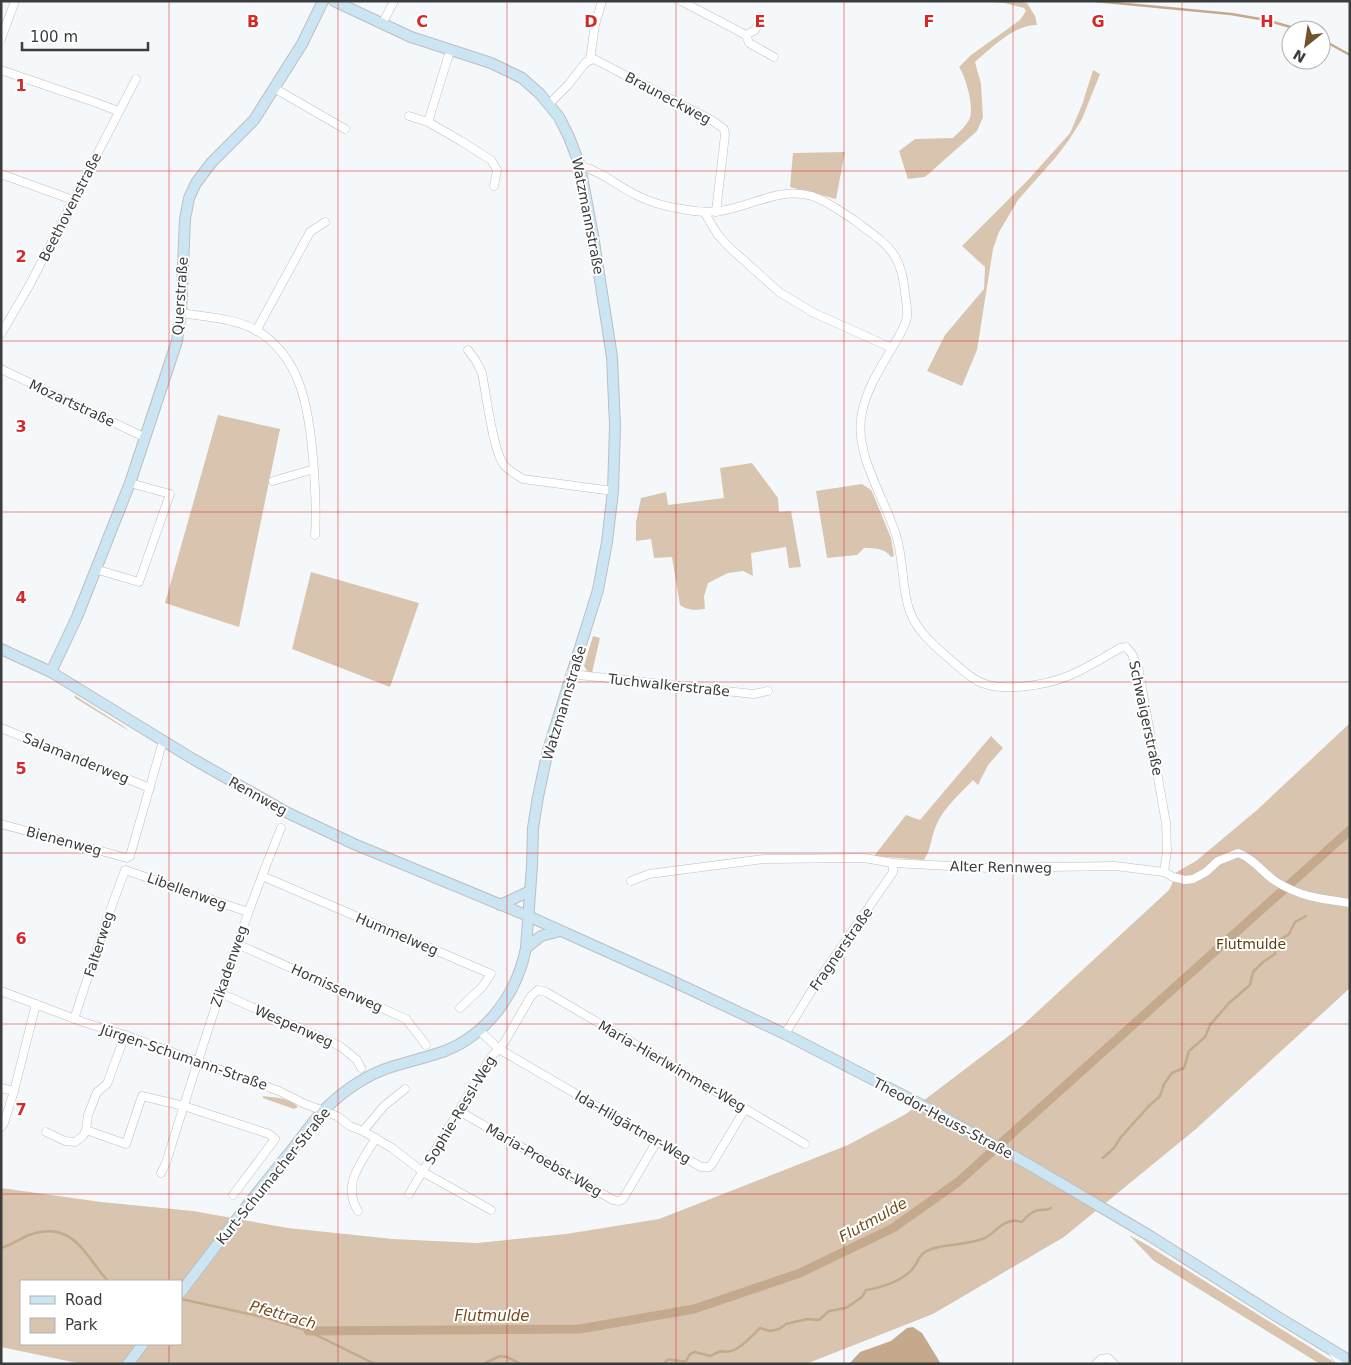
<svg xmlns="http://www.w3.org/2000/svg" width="1351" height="1365" font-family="'DejaVu Sans',sans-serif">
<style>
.green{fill:#d9c5af;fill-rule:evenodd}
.water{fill:#c4a98c}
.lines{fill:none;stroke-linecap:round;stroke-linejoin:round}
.stream{stroke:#c4a98c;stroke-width:2.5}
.canal{stroke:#c4a98c;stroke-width:9}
.street-casing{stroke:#bcbfc1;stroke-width:9}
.secondary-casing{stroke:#bcbfc1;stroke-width:12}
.street{stroke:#fff;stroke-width:8}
.secondary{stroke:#cce5f2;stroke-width:10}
.grid{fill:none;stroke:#d62828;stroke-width:1;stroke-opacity:0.55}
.labels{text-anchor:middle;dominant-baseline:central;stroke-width:4;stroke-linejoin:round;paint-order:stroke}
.street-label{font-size:14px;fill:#3b3c3d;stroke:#fff}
.park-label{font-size:14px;fill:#623d09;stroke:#fff}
.water-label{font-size:15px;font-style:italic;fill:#724c1c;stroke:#fff}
.grid-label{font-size:16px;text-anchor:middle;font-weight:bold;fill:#d62828;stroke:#fff;stroke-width:4;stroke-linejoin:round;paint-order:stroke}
</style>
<rect width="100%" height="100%" fill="#f5f8fa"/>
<g class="green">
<path d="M980 1H1017L1027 3 1035 16 1037 25C1015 24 990 49 975 62L981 84 983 117 977 131 925 177 908 179 899 151 915 139 953 138C958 133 965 127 969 120 975 109 966 77 959 67L971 55 1020 20 1026 11 1024 8 1004 3Z"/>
<polygon points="1093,70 1100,74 1082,119 1069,140 1056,157 1018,200 999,232 993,249 977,350 962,386 927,371 945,335 984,289 985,267 962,246 1028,180 1070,133 1082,105"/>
<polygon points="845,152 836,199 790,187 793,153"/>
<polygon points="218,415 280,429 239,627 165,603"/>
<path d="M752 463 778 498 779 512 791 511 801 567 789 568 786 547 751 553 753 576 743 571 728 573 708 583 704 596 705 609C695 610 689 611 680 605L672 557 654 558 651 539 636 541V522L641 498 666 492 668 505 724 498 720 468Z"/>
<path d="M862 484 871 490 873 494 891 538 894 556 891 557C885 548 874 548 864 548L857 555 827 558 816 491Z"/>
<polygon points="311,572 419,603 390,687 292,649"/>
<polygon points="593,636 600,638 592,673 587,671 584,666"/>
<polygon points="74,695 123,726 129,731 75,698"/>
<path d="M1350 723V988L1196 1129 1064 1237 933 1314 806 1364H82L1 1347V1188L101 1202 193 1211 288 1228 393 1239 477 1243 566 1234 659 1219 848 1145 906 1114 1023 1025 1169 890 1172 884 1175 873 1196 861 1257 810ZM21 1281H181V1344H21Z"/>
<path d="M991 736 1003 748 988 765 978 785 973 780C960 794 943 808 936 826 931 837 931 850 924 860L874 856 906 815 920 820Z"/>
<path d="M263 1096C276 1098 289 1097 298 1107L294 1109 263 1098Z"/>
<polygon points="1129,1235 1149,1246 1337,1364 1320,1364 1154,1261"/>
</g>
<polygon class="water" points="913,1327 922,1333 941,1364 849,1364 860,1352 891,1341 907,1328"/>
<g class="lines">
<g class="stream">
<polyline points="1095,1 1231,14 1266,20 1301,30"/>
<polyline points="1321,39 1350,55"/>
<polyline points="1103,1158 1114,1148 1121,1137 1148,1107 1160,1096 1164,1084 1172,1073 1184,1068 1189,1051 1205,1037 1210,1025 1229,1003 1250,985 1253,972 1263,962 1275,954 1278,941 1289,934 1295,922 1306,916"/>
<path d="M1 1248C11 1245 20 1239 29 1235 73 1219 85 1256 108 1281"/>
<polyline points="181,1299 267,1318 308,1331 375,1364"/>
<polyline points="483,1364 500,1356 507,1357 521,1364"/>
<path d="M664 1364 667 1360C674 1359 679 1362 686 1361L690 1354 695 1352 710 1356 721 1351C736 1356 750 1337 760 1328L770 1331 779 1329 786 1324 807 1319 819 1320 829 1311 846 1308 862 1297 866 1290C881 1288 905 1280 914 1267 918 1262 918 1256 925 1252 939 1243 967 1246 985 1238 997 1232 1004 1216 1022 1222 1026 1217 1032 1211 1039 1210 1044 1209 1046 1211 1051 1208"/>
</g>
<polyline class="canal" points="308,1331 580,1329 694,1309 800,1273 893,1228 958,1182 1350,830"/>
<defs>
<g id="street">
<polyline points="681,1 746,35"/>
<polyline points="759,23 755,30 746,35 749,43 774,57"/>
<polyline points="382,24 394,1"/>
<polyline points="1,39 15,1"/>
<polyline points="590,59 595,25 602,1"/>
<polyline points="1,70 97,103 118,111"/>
<polyline points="274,88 345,129"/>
<polyline points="549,104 568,85 586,62 594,59 713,121 724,129 725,135 716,212"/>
<polyline points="409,116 428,122 461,141 491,160 497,170 494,186"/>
<polyline points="428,122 450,51"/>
<path d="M580 166C601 171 616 185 636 195 650 202 667 207 682 209 697 212 712 213 726 210 756 204 781 187 812 196 827 201 840 211 854 220 867 230 885 241 894 255 901 266 904 280 905 293 906 301 908 309 907 317 905 328 898 338 892 348 879 370 864 393 861 419 856 457 885 499 896 535 904 559 901 587 910 612 918 632 934 646 951 660 960 668 970 678 982 683 1005 692 1046 685 1068 676 1086 669 1103 658 1120 648L1126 647 1132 654 1139 671 1166 823 1167 851 1164 872"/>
<polyline points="1,174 73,200"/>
<polyline points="704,212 718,235 729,247 779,292 814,313 892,348"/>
<path d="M181 313C205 317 234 318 256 330 302 357 309 411 313 458 315 484 317 509 315 535"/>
<polyline points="256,331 310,232 325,222"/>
<polyline points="1,334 29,286 136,79"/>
<path d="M468 350 476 361 482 373C486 393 493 451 504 465 509 471 517 475 523 479L613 491"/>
<polyline points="1,369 144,437"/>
<polyline points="273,481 314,469"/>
<polyline points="95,569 139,582 170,494 130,483"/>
<polyline points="570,674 753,694 768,691"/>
<polyline points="1,728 150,788"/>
<polyline points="1,824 127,858 130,856 132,849 163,741"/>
<polyline points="262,876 491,974 482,987 460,1008"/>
<path d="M631 881 649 874 764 859 864 858 893 863 988 868 1115 866 1164 872 1173 877 1185 880 1193 879 1206 872 1218 861 1238 853C1253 858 1262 872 1275 881 1300 897 1321 899 1350 903"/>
<polyline points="237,944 406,1019 426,1045"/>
<polyline points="1,991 83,1022 125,1035 279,1091 305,1104 337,1116 350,1126 363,1131 392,1148 423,1172 491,1210"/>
<polyline points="220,993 340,1046 357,1060 361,1068"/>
<polyline points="74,1019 108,916 125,870 248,912"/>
<polyline points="480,1031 499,1049 701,1167 709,1167 712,1164 745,1109"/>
<polyline points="785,1034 817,982 887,881 893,872 893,863"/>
<polyline points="125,1035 107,1084 97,1092 88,1115 86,1130 126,1144 142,1096 184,1106 269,1134 275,1139 233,1195"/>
<polyline points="1,1088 14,1091 36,1004"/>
<polyline points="459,1111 613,1200 619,1201 623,1199 657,1141"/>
<polyline points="1,1127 4,1123 14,1091"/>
<polyline points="363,1131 384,1106 405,1089"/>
<polyline points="46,1132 65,1141 75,1142 83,1136 86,1130"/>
<path d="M161 1173 166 1163C201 1050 236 938 281 828"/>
<polyline points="409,1194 491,1057 504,1043 531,996 538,990 546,992 805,1144"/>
<path d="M358 1211C341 1184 362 1162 376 1138"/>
<polyline points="1333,1353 1342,1364"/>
<polyline points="1096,1364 1101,1359 1108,1358 1114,1364"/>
</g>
<g id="secondary">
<polyline points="1,649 51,672 193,759 288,813 354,844 528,916 668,979 785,1034 920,1104 1028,1164 1150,1236 1273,1314 1350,1361"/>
<polyline points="51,672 77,617 130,483 177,341 181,313 185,219 189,198 196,183 212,162 254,120 302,44 323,1"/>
<polyline points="500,905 530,891"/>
<polyline points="526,948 541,936 560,931"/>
<path d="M181 1292C215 1247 250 1201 286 1157 299 1142 310 1124 324 1110 343 1091 368 1074 394 1066 411 1061 428 1057 445 1051 488 1034 517 993 526 948L532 866 533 828 538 797 548 750 598 590 607 542 613 491 615 426 612 357 593 235 580 166 569 137 559 117 540 94 522 78 491 63 411 37 334 1"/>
<polyline points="128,1364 143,1344"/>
</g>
</defs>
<use href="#street" class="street-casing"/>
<use href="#secondary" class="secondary-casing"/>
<use href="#street" class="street"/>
<use href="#secondary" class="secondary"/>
</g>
<path class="grid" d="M169 1V1281M338 1V1364M507 1V1364M676 1V1364M844 1V1364M1013 1V1364M1182 1V1364M1 171H1350M1 341H1350M1 512H1350M1 682H1350M1 853H1350M1 1024H1350M1 1194H1350M169 1344V1364"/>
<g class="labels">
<g class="street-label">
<text transform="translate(668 98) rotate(28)">Brauneckweg</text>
<text transform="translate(70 207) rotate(-63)">Beethovenstraße</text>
<text transform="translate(588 216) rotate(79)">Watzmannstraße</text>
<text transform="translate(180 296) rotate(-86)">Querstraße</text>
<text transform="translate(72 403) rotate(25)">Mozartstraße</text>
<text transform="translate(669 685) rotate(6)">Tuchwalkerstraße</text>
<text transform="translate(564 703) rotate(-73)">Watzmannstraße</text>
<text transform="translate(1146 718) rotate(78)">Schwaigerstraße</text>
<text transform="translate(76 758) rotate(22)">Salamanderweg</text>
<text transform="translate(258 796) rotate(29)">Rennweg</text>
<text transform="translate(64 841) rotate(15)">Bienenweg</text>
<text transform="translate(1001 867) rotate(1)">Alter Rennweg</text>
<text transform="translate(187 891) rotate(20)">Libellenweg</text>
<text transform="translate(397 934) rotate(23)">Hummelweg</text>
<text transform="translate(99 944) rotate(-72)">Falterweg</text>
<text transform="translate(841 949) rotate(-55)">Fragnerstraße</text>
<text transform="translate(229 966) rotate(-71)">Zikadenweg</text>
<text transform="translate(337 988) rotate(24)">Hornissenweg</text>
<text transform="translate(294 1026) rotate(24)">Wespenweg</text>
<text transform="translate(184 1057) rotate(19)">Jürgen-Schumann-Straße</text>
<text transform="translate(672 1066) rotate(30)">Maria-Hierlwimmer-Weg</text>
<text transform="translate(460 1110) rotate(-59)">Sophie-Ressl-Weg</text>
<text transform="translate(943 1118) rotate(28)">Theodor-Heuss-Straße</text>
<text transform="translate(633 1127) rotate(30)">Ida-Hilgärtner-Weg</text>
<text transform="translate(544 1160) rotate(30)">Maria-Proebst-Weg</text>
<text transform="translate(273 1176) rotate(-51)">Kurt-Schumacher-Straße</text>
</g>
<g class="park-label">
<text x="1251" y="944">Flutmulde</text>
</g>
<g class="water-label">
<text transform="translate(873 1220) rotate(-29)">Flutmulde</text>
<text transform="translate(283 1315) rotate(16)">Pfettrach</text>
<text x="492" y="1316">Flutmulde</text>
</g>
</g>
<g class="grid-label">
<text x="253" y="27">B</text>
<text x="422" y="27">C</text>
<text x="591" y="27">D</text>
<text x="760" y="27">E</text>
<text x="929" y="27">F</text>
<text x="1098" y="27">G</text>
<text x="1267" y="27">H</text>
<text x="21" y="91">1</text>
<text x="21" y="262">2</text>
<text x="21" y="432">3</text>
<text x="21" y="603">4</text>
<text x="21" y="774">5</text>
<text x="21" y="944">6</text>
<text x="21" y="1115">7</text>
</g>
<rect width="1351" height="1365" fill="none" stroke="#3b3c3d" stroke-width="5"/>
<rect x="20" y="1280" width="162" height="65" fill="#ffffff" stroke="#b1b1b1"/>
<rect x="30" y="1296" width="25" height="8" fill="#cce5f2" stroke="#b1b1b1"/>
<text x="65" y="1305" font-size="15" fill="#3b3c3d">Road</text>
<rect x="30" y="1318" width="25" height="15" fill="#d9c5af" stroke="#b1b1b1"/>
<text x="65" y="1330" font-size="15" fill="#3b3c3d">Park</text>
<g transform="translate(1306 45) rotate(210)"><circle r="24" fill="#ffffff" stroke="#b1b1b1"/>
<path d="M0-4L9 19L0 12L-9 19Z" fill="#745229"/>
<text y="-8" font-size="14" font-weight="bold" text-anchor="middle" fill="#3b3c3d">N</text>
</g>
<path d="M22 42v8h126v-8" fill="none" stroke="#3b3c3d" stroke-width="2.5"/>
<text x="30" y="42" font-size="15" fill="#3b3c3d" stroke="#ffffff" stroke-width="4" paint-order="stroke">100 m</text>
</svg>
